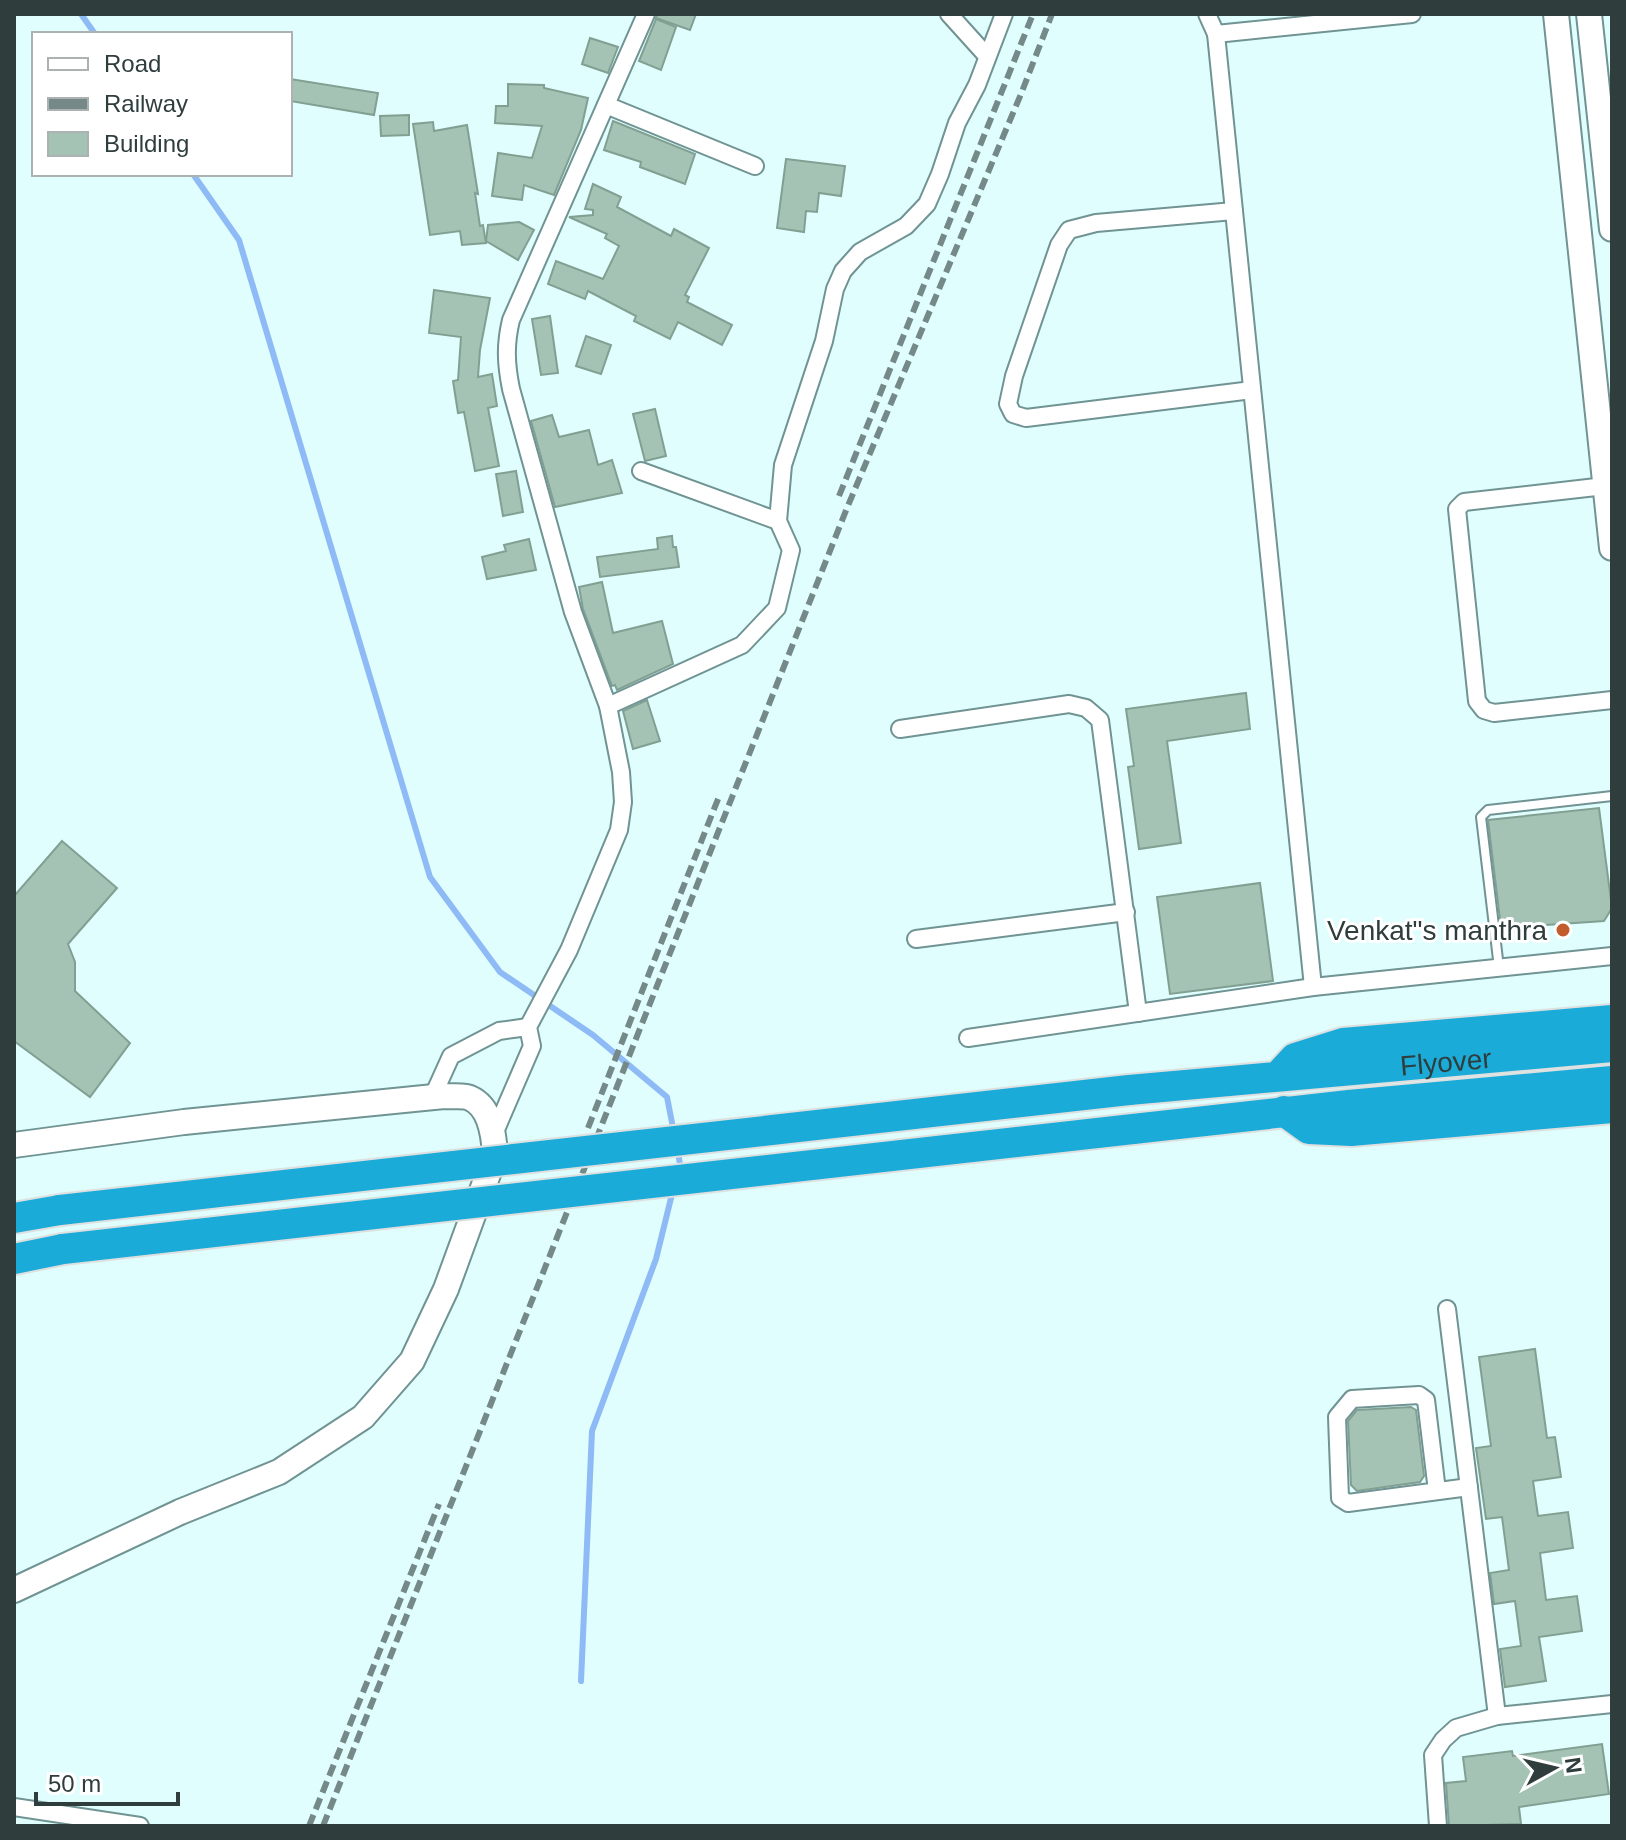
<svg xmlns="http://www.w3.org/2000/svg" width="1626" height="1840" font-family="Arial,sans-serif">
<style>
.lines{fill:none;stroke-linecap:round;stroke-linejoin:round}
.stream{stroke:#8ebaf6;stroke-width:6}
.building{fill:#a4c3b4;stroke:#82a092;stroke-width:2}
.lane-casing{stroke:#709393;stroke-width:12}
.street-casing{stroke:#709393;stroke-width:20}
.secondary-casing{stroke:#709393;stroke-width:28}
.highway-casing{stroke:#dee0e0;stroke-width:34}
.lane{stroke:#fff;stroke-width:8}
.street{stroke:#fff;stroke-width:16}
.secondary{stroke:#fff;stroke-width:24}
.highway{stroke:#1babd8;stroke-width:30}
.rail{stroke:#758989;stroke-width:6;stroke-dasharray:12 6;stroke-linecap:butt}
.highway-bridge-casing{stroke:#dee0e0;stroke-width:34;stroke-linecap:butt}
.highway-bridge{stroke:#1babd8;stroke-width:30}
.poi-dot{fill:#c25c2d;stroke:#fff;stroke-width:3}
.labels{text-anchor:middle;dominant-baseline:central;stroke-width:6;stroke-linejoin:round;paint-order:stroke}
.poi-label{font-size:28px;fill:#2f3d3d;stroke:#fff;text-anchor:end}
.street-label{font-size:28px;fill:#2f3d3d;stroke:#fff}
</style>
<rect width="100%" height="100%" fill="#e0fefe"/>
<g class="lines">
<g class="stream">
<polyline points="81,14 95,34"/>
<polyline points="193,174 239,240 430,877 500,972 593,1035 667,1097 674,1133"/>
<polyline points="677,1147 680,1164 678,1172"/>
<polyline points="581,1681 592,1431 656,1259 673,1190"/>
</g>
</g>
<g class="building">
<polygon points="657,14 696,14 690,30 656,18"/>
<polygon points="656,19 676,27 661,70 639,61"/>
<polygon points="590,38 618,47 608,73 582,64"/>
<polygon points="290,79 378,93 374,115 290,101"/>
<polygon points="508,84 544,85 544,88 588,98 581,130 554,195 524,185 522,200 492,196 498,153 532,158 542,126 495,123 496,106 508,106"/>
<polygon points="409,115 409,135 381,136 380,116"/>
<polygon points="613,121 695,154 685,184 640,167 641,162 604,150"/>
<polygon points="433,122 434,131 467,125 478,194 475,193 480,226 483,225 486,243 462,245 460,231 430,235 413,124"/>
<polygon points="786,159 845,166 841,196 819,193 817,212 806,211 804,232 777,228"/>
<polygon points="593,184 621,197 617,207 671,236 674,229 709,248 685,295 689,297 687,302 732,325 722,345 678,322 670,339 634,321 636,316 588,291 585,299 548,284 556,261 603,279 619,246 605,238 607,234 569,217 593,215 593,210 585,209"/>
<polygon points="519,222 534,230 518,260 486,241 488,225"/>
<polygon points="434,290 490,298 480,350 478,377 492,374 497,406 488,408 499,466 475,471 464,412 458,413 453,381 458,380 461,337 429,333"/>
<polygon points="550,316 558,373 541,375 532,319"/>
<polygon points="586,336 611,345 601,374 576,366"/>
<polygon points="655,409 666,456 645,461 633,414"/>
<polygon points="552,415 559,437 589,430 598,465 612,460 622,493 555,507 531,421"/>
<polygon points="516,471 523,512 503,516 496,474"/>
<polygon points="672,536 673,547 676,547 679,567 600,577 597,557 658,549 657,538"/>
<polygon points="529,539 536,570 487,579 482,557 506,551 504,545"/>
<polygon points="602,582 613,633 662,621 673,664 617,690 615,685 612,686 583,609 579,587"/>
<polygon points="1246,693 1250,729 1167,741 1181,843 1139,849 1128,767 1134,766 1126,709"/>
<polygon points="647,700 660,741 633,749 623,711"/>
<polygon points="1599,808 1612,908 1604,921 1501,928 1488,820"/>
<polygon points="62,841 117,888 68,944 75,962 75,991 130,1043 90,1097 14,1041 14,896"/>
<polygon points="1260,883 1273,981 1170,994 1157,897"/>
<polygon points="1535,1349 1547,1438 1555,1437 1561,1477 1533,1481 1538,1516 1568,1512 1573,1548 1540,1553 1546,1600 1577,1596 1582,1631 1539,1637 1546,1681 1505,1687 1500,1649 1521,1646 1515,1601 1494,1604 1490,1573 1509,1570 1502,1517 1486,1519 1476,1448 1491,1446 1479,1357"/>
<polygon points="1411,1407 1416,1410 1424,1476 1420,1482 1357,1491 1351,1485 1348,1421 1357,1410"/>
<polygon points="1602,1744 1609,1794 1519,1807 1521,1824 1449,1826 1446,1783 1466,1781 1463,1757 1512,1751 1513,1756"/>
</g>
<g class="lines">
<defs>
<polyline id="lane" points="1499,968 1481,817 1488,810 1612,796"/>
<g id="street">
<polyline points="949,14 986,55"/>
<polyline points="1207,14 1216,34"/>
<polyline points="1412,14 1216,34 1313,987 1612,956"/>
<polyline points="606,105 755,166"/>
<polyline points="1234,211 1096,223 1069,230 1059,245 1014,376 1008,404 1013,414 1026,418 1252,390"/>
<polyline points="641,471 778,521"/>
<polyline points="1605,486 1464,502 1457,509 1477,701 1484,710 1494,713 1612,700"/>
<polyline points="608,706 742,645 777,608 791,550 778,521 783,465 824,341 835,289 843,271 860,252 906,226 927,204 940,174 957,123 977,85 1004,14"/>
<polyline points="900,729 1069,704 1086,708 1100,720 1138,1013"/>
<polyline points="916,939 1126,912"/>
<polyline points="968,1038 1313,987"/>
<polyline points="432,1098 451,1056 499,1031 528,1027"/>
<path d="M494 1134 532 1046 528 1027 569 950 619 830 623 802 621 772 608 706 573 612 511 389C506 364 505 345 511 320L646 14"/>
<polyline points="1447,1309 1497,1716"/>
<polyline points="1437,1491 1426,1400 1419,1395 1352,1399 1337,1417 1340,1498 1348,1503 1469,1487"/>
<polyline points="14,1807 140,1826"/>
<polyline points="1438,1826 1433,1755 1443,1740 1456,1728 1497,1716 1612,1704"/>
</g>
<g id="secondary">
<polyline points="1556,14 1612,548"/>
<polyline points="1589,14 1612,229"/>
<path d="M14 1145 184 1122 444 1096C452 1097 464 1095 470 1098 491 1107 494 1136 495 1155L446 1289 412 1361 363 1417 279 1472 180 1512 14 1590"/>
</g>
<g id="highway">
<polyline points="1282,1072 1295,1058 1343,1043 1612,1020"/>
<path id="s1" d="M1129 1090 1612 1047"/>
<polyline points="1284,1111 1309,1129 1351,1131 1612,1108"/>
<polyline points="1133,1129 1349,1105 1612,1081"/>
<polyline points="14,1218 60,1210"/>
<polyline points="14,1259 63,1249"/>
</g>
</defs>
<use href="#lane" class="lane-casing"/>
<use href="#street" class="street-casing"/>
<use href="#secondary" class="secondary-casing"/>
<use href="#highway" class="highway-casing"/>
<use href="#lane" class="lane"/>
<use href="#street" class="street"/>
<use href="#secondary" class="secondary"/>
<use href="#highway" class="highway"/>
<g class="rail">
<polyline points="839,496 1033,14"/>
<polyline points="588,1128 720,794"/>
<polyline points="309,1826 439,1504"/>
<polyline points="323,1826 847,508 1021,94 1052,14"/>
</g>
<defs>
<g id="highway-bridge">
<polyline points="60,1210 1129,1090"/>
<polyline points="63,1249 1133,1129"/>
</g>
</defs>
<use href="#highway-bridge" class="highway-bridge-casing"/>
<use href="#highway-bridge" class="highway-bridge"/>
</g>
<circle class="poi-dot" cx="1563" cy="930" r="8"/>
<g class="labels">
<g class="poi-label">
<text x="1547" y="930">Venkat"s manthra</text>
</g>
<g class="street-label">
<text stroke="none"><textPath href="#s1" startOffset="318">Flyover</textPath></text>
</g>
</g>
<rect width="1626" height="1840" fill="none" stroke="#2f3d3d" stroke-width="32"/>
<rect x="32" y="32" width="260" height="144" fill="#ffffff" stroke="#acb1b1" stroke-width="2"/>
<rect x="48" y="58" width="40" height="12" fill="#ffffff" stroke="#acb1b1" stroke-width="2"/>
<text x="104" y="72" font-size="24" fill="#2f3d3d">Road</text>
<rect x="48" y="98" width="40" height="12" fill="#758989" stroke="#acb1b1" stroke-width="2"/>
<text x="104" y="112" font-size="24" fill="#2f3d3d">Railway</text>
<rect x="48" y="132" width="40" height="24" fill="#a4c3b4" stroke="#acb1b1" stroke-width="2"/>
<text x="104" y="152" font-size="24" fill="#2f3d3d">Building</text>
<g transform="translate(1554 1768) rotate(82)" stroke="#ffffff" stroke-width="6" paint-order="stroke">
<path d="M0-6L14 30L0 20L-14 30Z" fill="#2f3d3d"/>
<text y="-12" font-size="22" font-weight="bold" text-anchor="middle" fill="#2f3d3d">N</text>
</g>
<path d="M36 1792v12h142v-12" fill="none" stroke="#2f3d3d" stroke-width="4"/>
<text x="48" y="1792" font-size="24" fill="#2f3d3d" stroke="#ffffff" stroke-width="6" paint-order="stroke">50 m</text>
</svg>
